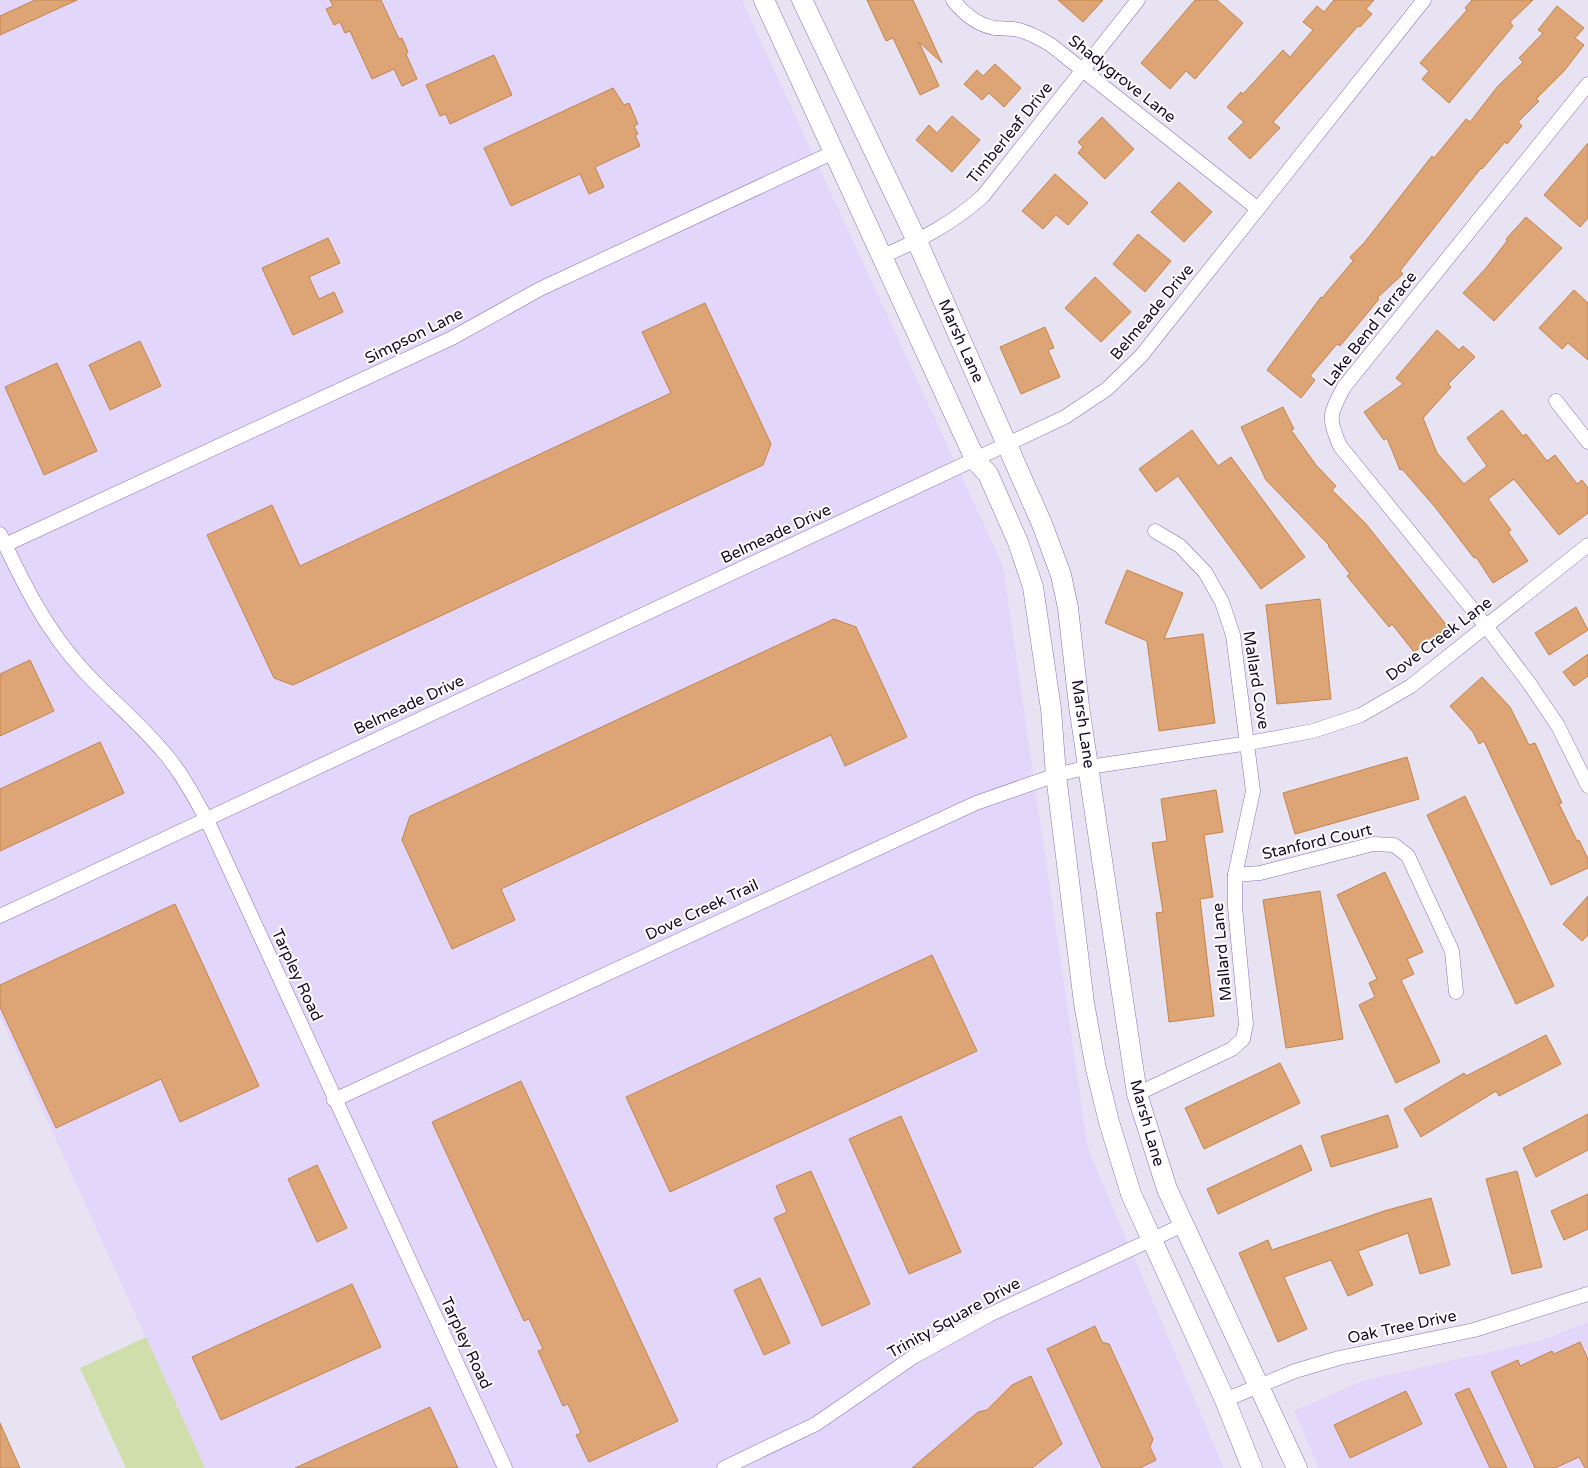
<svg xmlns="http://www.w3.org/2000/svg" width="1588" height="1468" font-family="'Varela Round',sans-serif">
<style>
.built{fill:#e2d7fa}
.green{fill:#d0deab}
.building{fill:#dda476;stroke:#c4834a}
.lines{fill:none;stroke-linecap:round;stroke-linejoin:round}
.street-casing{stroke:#8b71b8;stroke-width:15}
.secondary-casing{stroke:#8b71b8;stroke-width:21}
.street{stroke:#fff;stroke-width:14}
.secondary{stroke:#fff;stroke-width:20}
.labels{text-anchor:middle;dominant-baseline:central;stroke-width:4;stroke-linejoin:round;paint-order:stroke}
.street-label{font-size:16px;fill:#170c28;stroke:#fff}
</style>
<rect width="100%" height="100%" fill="#e8e3f3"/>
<g class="built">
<polygon points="0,0 742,0 1003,566 1088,1149 1224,1468 205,1468 0,1016"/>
<polygon points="1588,1322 1588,1468 1319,1468 1294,1411 1362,1381 1543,1340"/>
</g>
<polygon class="green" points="146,1337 205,1468 126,1468 80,1368"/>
<g class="building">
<polygon points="35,0 77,0 0,35 0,16"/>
<polygon points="330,0 381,0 399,39 402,38 408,52 406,54 417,79 402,86 394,69 372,79 350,31 345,33 340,22 334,25 326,9 333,6"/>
<polygon points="867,0 913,0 942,63 919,42 939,86 920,95 893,38 886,41"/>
<polygon points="1058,0 1103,0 1083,22"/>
<polygon points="1195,0 1217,0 1243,23 1195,79 1186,71 1170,89 1141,63"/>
<polygon points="1334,0 1374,0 1366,9 1372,14 1360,27 1358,26 1273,122 1280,128 1250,159 1228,138 1244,122 1227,107 1241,92 1243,94 1283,50 1290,57 1313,30 1303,22 1317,6 1324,12"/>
<polygon points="1472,0 1533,0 1510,22 1513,26 1449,103 1422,79 1429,71 1420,63 1467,10 1465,8"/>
<polygon points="1557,6 1584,28 1575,38 1584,45 1564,71 1536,99 1539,101 1518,122 1522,126 1507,144 1505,142 1482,169 1481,168 1400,271 1403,274 1377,298 1379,299 1340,346 1337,344 1310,376 1315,380 1301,398 1267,370 1321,297 1322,298 1353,261 1350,257 1364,243 1432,156 1434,158 1466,119 1470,122 1498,86 1523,62 1519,58 1543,33 1538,30"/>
<polygon points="494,55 512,95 450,124 446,114 440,116 426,85"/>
<polygon points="995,64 1021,88 1004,107 989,93 982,100 964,84 977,70 983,76"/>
<polygon points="613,88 624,105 629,103 638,124 634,126 638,134 635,135 640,146 595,167 604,187 589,194 580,174 511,206 484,148"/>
<polygon points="952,116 980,140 952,172 916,140 929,125 937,133"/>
<polygon points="1102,117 1134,149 1105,179 1078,153 1083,147 1078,142"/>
<polygon points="1588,143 1588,218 1580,227 1544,195"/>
<polygon points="1055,174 1088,203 1068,225 1056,215 1043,229 1022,211"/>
<polygon points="1179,182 1212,212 1184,242 1151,212"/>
<polygon points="1526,217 1562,248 1494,321 1463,293 1486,268 1507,241 1506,239"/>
<polygon points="1138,234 1171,261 1145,292 1113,264"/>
<polygon points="328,238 340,263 309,277 319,299 334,292 343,312 293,335 262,268"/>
<polygon points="1095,277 1131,312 1101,342 1065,308"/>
<polygon points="1574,290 1588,303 1588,360 1568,343 1562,349 1539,328"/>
<polygon points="705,303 771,444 763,465 293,685 274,678 207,535 272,505 300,566 671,393 642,332"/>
<polygon points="1045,327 1054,348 1048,350 1060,377 1021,394 1000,347"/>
<polygon points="1437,330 1459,350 1463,346 1475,357 1448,384 1451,387 1423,418 1437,453 1464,484 1487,466 1467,438 1502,410 1523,436 1526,434 1547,461 1555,455 1577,484 1582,480 1588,488 1588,513 1559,535 1514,479 1488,499 1511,530 1508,532 1528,561 1493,583 1476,557 1474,558 1435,507 1402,469 1400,470 1387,438 1384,440 1364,412 1403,384 1396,378"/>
<polygon points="140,341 161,386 110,410 89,365"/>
<polygon points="57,363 97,451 44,475 5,387"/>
<polygon points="1283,407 1294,429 1291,430 1316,465 1336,486 1332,490 1366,524 1448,627 1414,652 1392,624 1389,627 1347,576 1350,574 1328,546 1329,545 1266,480 1241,427"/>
<polygon points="1192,430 1218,466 1231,457 1305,557 1261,589 1178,476 1156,492 1139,469"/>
<polygon points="1127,570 1183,593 1164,639 1203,634 1215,723 1159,731 1147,641 1105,623"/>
<polygon points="1320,599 1331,699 1277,704 1266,605"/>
<polygon points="1576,607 1588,630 1549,655 1535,633"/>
<polygon points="834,619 856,627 907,737 845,766 831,735 501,889 515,920 452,949 402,840 410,816"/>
<polygon points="1588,654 1588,676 1574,686 1563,672"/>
<polygon points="30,660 54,711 0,736 0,674"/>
<polygon points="1482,677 1510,707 1529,745 1535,743 1562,803 1559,804 1577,841 1579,840 1588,859 1588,868 1551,885 1484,741 1479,744 1473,732 1450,706"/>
<polygon points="100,742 124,793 0,851 0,789"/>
<polygon points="1407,757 1419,799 1295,834 1283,793"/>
<polygon points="1216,790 1223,832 1204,835 1213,897 1200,899 1214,1016 1169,1022 1156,913 1163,912 1152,843 1167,841 1161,799"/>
<polygon points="1465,796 1554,986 1516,1004 1427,815"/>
<polygon points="1385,872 1423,952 1407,959 1414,974 1401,980 1440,1062 1396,1083 1359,1005 1375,997 1369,983 1377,979 1337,895"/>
<polygon points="1320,891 1343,1039 1286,1048 1263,900"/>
<polygon points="1588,896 1588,935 1582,941 1563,924"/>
<polygon points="175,904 259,1086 180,1122 161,1079 56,1128 0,1007 0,985"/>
<polygon points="932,955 977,1051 670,1192 626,1097"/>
<polygon points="1546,1035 1561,1064 1499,1096 1496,1091 1421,1137 1404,1109 1464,1073 1466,1076"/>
<polygon points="1280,1063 1300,1103 1204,1149 1185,1108"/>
<polygon points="521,1081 678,1421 589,1462 576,1435 581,1433 568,1404 563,1406 538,1351 543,1349 529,1319 524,1321 432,1122"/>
<polygon points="1588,1114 1588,1150 1536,1177 1523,1148"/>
<polygon points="1388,1115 1398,1147 1331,1167 1321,1136"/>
<polygon points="901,1116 961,1252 909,1274 849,1139"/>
<polygon points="1301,1145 1312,1170 1218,1214 1207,1189"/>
<polygon points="317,1165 347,1228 317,1242 288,1179"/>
<polygon points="811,1171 870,1304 822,1326 774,1218 787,1212 776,1186"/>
<polygon points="1517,1171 1542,1267 1512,1274 1486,1179"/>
<polygon points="1588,1194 1588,1229 1564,1240 1551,1211"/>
<polygon points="1431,1198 1450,1265 1420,1274 1408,1233 1358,1251 1373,1285 1348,1296 1331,1260 1284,1277 1307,1329 1278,1342 1239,1253 1268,1240 1272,1250 1384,1211"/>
<polygon points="760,1278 790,1343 764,1355 734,1290"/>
<polygon points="352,1284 381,1347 221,1420 192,1357"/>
<polygon points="1095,1326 1102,1342 1109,1344 1153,1439 1150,1447 1156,1460 1140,1468 1102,1468 1047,1349"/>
<polygon points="1580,1342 1588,1359 1588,1468 1585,1468 1579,1457 1555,1468 1535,1468 1491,1372 1518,1360 1520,1366 1552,1351 1554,1354"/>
<polygon points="1031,1376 1062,1444 1032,1468 912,1468 978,1412 987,1410 1012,1385"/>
<polygon points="1469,1388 1507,1468 1490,1468 1455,1394"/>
<polygon points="1406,1391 1422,1424 1350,1458 1334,1425"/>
<polygon points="430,1407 458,1468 295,1468"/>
<polygon points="0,1423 20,1468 0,1468"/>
</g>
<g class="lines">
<defs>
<g id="street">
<path d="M953 0C964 14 977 25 995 28 1003 29 1011 28 1019 30 1031 33 1041 39 1051 45L1258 209"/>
<path d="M1588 84 1344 387C1330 414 1327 417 1340 446L1486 626 1529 683 1558 726 1588 786"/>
<path d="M883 256C920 240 952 224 983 196L1138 0"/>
<polyline points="1556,401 1588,442"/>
<path d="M0 534C23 583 46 630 83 670 108 697 137 721 161 749 180 770 193 795 207 820L505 1468"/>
<polyline points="5,545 452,338 540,289 834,152"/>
<polyline points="1235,875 1260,873 1373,844 1394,845 1408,856 1452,951 1456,992"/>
<polyline points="0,916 1065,417 1107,389 1141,356 1424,0"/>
<polyline points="1137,1094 1232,1049 1243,1039 1246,1024 1235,907 1235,875 1253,791 1233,635 1222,602 1205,572 1180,546 1155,531"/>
<polyline points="334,1100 976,803 1056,775 1089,767 1249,743 1313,731 1361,715 1411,686 1588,545"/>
<polyline points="1225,1400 1295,1371 1339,1358 1474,1330 1588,1294"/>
<polyline points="724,1468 816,1424 913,1357 989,1315 1183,1225"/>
</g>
<g id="secondary">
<polyline points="764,0 976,461 988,474 1018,542 1033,587 1051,709 1056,775 1084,1003 1096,1069 1109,1122 1131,1194 1225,1400 1252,1468"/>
<polyline points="802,0 917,241 1042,524 1061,575 1068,608 1079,706 1137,1094 1167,1189 1297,1468"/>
</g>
</defs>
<use href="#street" class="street-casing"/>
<use href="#secondary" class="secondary-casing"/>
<use href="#street" class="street"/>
<use href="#secondary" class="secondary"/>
</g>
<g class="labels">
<g class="street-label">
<text transform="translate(1122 79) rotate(38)">Shadygrove Lane</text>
<text transform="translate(1010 133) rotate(-51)">Timberleaf Drive</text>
<text transform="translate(1152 312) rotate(-50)">Belmeade Drive</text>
<text transform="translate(1370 329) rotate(-52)">Lake Bend Terrace</text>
<text transform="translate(414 336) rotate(-26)">Simpson Lane</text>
<text transform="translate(961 341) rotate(66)">Marsh Lane</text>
<text transform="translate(776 534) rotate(-25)">Belmeade Drive</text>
<text transform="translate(1439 639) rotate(-37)">Dove Creek Lane</text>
<text transform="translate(1256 680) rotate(81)">Mallard Cove</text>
<text transform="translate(409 705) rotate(-25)">Belmeade Drive</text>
<text transform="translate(1083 724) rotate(82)">Marsh Lane</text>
<text transform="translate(1317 842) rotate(-13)">Stanford Court</text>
<text transform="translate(702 910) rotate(-25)">Dove Creek Trail</text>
<text transform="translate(1222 952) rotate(-95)">Mallard Lane</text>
<text transform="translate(297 975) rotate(65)">Tarpley Road</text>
<text transform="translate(1147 1123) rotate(74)">Marsh Lane</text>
<text transform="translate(954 1318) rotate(-29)">Trinity Square Drive</text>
<text transform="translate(1402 1327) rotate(-12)">Oak Tree Drive</text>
<text transform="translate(466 1343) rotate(65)">Tarpley Road</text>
</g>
</g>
</svg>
